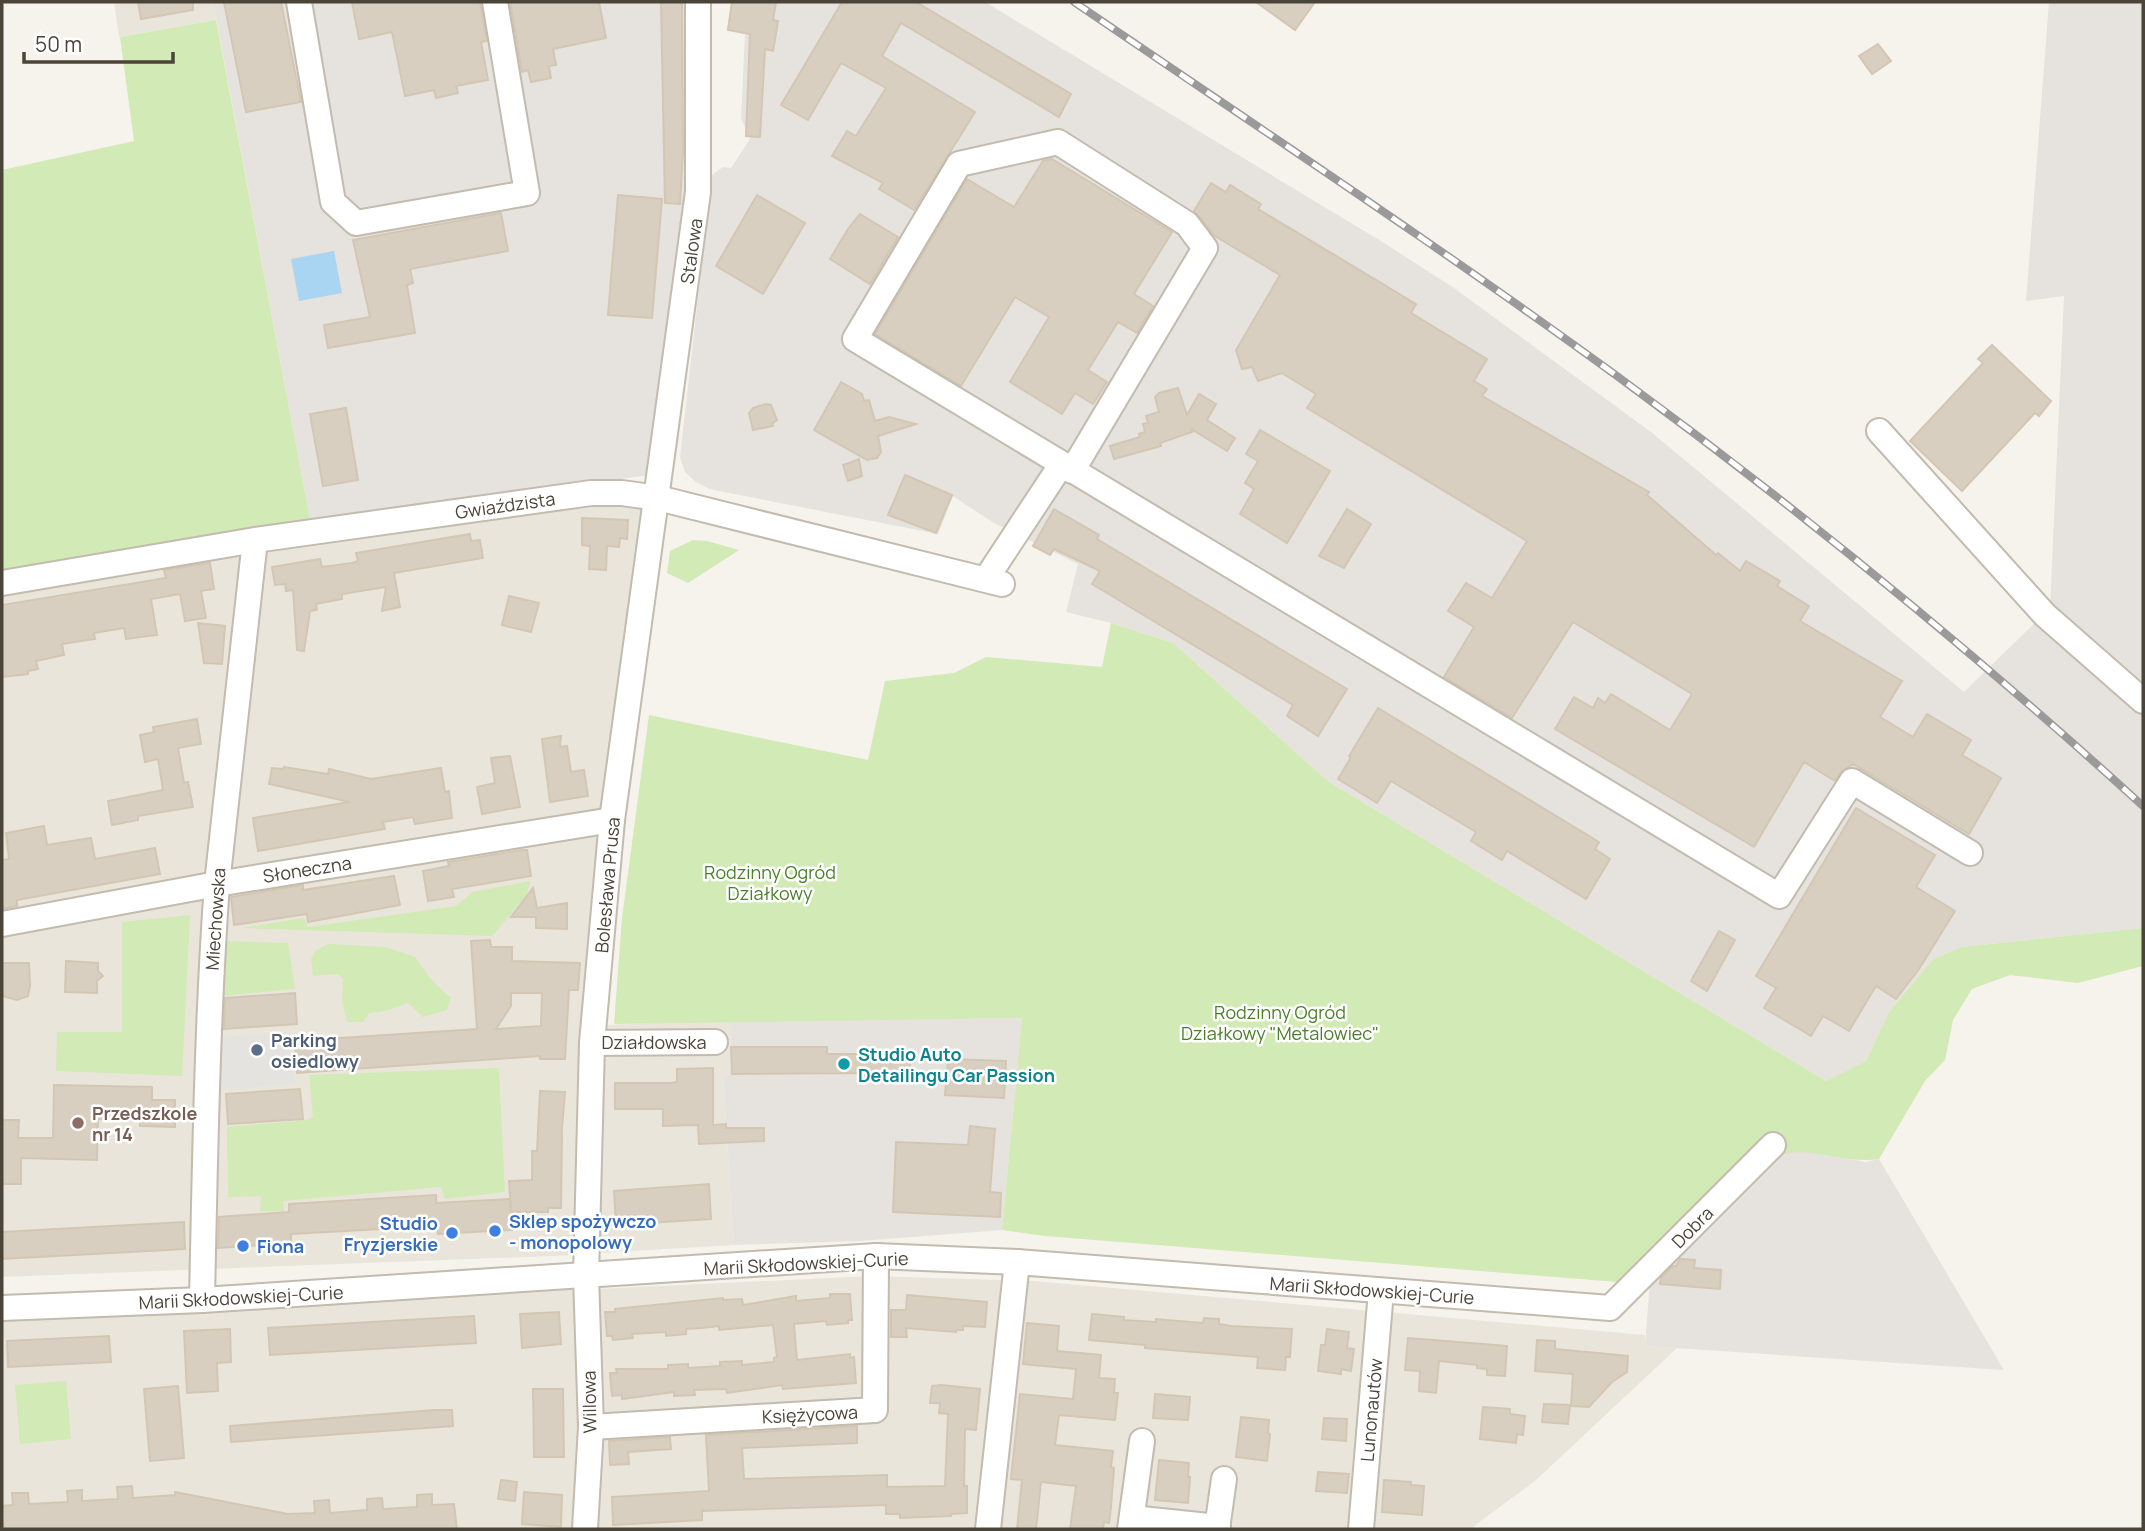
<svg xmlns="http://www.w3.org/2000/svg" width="2145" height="1531" font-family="Manrope,sans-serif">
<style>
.residential{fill:#eae5da}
.industrial{fill:#e6e2dd}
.green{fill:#d2eab5}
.parking{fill:#e5e3e0}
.water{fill:#a9d4f2}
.building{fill:#d8cfc1;stroke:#d3c7b4;stroke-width:2;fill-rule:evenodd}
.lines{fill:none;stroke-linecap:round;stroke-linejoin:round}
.minor-casing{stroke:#c2bbae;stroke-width:28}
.minor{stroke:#fff;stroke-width:24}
.rail-casing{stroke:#9a9a9a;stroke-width:8}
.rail{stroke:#fff;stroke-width:5;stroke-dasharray:16;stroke-linecap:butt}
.service-dot{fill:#5c6f8a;stroke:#fff;stroke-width:2.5}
.culture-dot{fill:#0f9aa8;stroke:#fff;stroke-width:2.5}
.education-dot{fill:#8d6e63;stroke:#fff;stroke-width:2.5}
.shop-dot{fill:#3f7fe0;stroke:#fff;stroke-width:2.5}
.labels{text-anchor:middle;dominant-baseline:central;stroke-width:5;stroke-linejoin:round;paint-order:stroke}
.street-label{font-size:18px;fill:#4b4439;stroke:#fff}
.park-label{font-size:18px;fill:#4a7f2a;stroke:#fff}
.service-label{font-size:18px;font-weight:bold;fill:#4e5e75;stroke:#fff;text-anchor:start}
.culture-label{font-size:18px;font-weight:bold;fill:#0d838f;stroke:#fff;text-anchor:start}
.education-label{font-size:18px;font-weight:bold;fill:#785e54;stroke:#fff;text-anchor:start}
.shop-label{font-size:18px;font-weight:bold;fill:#366cbe;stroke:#fff;text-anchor:start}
</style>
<rect width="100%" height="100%" fill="#f6f3ec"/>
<g class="residential">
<polygon points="114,2 213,2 216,20 119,37"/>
<polygon points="643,499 601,826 577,1255 2,1277 2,591 561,504"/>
<polygon points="731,1020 730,1074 723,1076 734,1245 600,1253 604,1025"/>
<polygon points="871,1276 1001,1280 978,1529 593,1529 597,1289"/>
<polygon points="1022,1280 1645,1335 1645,1346 1677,1348 1535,1481 1470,1529 998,1529"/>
<polygon points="580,1286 579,1529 2,1529 2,1315"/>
</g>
<g class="industrial">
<polygon points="213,2 688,2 690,142 681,243 649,475 311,525"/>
<polygon points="731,2 985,2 1384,243 1454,288 1651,432 1964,692 2050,608 2064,296 2026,301 2049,2 2143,2 2143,928 1961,947 1933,959 1889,1012 1866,1061 1826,1081 1329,782 1173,643 1111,623 1066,612 1078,564 994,523 953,496 938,534 709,489 696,482 685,472 680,457 712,175 723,167 731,168 750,139 741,118 745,33 727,30"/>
<polygon points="1022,1018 1002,1230 860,1241 734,1245 723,1076 730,1074 731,1020"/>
<polygon points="1809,1151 1866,1162 1879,1159 2004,1370 1645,1346 1650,1280 1772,1157 1782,1153"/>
</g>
<g class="green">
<polygon points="216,20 311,525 2,573 2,170 134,141 120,37"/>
<polygon points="693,540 707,541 739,550 688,583 667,573 670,551"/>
<path d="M1111 623 1173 643 1329 782 1826 1081 1866 1061 1889 1012 1933 959 1961 947 2143 928V966L2078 983 2010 975 1972 989 1953 1020 1945 1060 1925 1081 1879 1159C1843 1165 1809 1143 1772 1157L1630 1283 1045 1236 1002 1230 1022 1018 614 1024 622 918 649 715 868 760 885 681 954 673 986 657 1102 667Z"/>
<polygon points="530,881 527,895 492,936 241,928 304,918 308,927 456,906 472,892"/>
<polygon points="190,915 182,1076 56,1071 57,1032 122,1032 122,922"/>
<polygon points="223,941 288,943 295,989 221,996"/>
<polygon points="329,944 386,947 415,957 433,982 451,998 447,1010 423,1017 408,1003 386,1011 369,1013 363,1022 347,1022 342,1001 343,979 338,974 313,976 311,959 316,950"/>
<polygon points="499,1068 505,1192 445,1199 441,1187 283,1201 284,1211 260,1211 261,1196 228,1197 227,1127 307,1120 313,1117 309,1075"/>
<polygon points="66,1381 71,1439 20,1444 15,1385"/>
</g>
<polygon class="parking" points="291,1032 295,1084 214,1091 214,1062 223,1062 222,1037"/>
<polygon class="water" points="334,251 342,293 299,301 291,259"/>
<g class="building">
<polygon points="138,2 193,2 193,10 141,19"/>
<polygon points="224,2 281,2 301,102 246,112"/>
<polygon points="352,2 480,2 487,41 481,42 488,80 456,86 458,93 436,98 434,90 405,96 392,32 359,39"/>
<polygon points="510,2 599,2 606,38 553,49 556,65 549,66 551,78 531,82 528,70 522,72"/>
<polygon points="661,2 682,2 683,151 680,204 665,203"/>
<polygon points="732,2 776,2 773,20 778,21 773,51 765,49 760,137 746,136 750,34 728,30"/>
<polygon points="842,2 916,2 1071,94 1059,117 901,23 882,56 975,112 914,210 879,189 883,183 832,156 847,131 856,136 886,88 841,63 808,120 781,105"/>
<polygon points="1256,2 1315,2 1295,30"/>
<polygon points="1878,44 1891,61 1872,74 1859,56"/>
<polygon points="1052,159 1172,232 1134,294 1153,306 1137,333 1118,322 1088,370 1107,382 1093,404 1075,393 1062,414 1010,382 1049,317 1015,297 961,386 875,334 967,179 1014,207 1043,161"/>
<polygon points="1211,183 1226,192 1230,185 1261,204 1258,209 1416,304 1411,313 1487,359 1474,381 1487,389 1482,396 1649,492 1647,495 1716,555 1718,553 1740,571 1746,561 1780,581 1777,586 1809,606 1800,621 1902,681 1880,717 1913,737 1927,714 1971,740 1962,755 2001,778 1969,834 1853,764 1840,773 1835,781 1804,762 1754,847 1555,729 1574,697 1593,708 1598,698 1605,703 1611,694 1670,730 1692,694 1573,622 1512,718 1444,677 1474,627 1448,611 1466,583 1492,598 1527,541 1307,408 1316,394 1282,373 1258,381 1252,367 1242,369 1236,350 1280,275 1215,236 1194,211"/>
<polygon points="618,195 662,199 652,318 608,315"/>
<polygon points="757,195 805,223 763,294 716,266"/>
<polygon points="501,213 508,251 410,269 413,283 407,285 415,333 328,348 324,325 370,317 353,240"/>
<polygon points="860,214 898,237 870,284 830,259 848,229"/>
<polygon points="1992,345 2051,401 2039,416 2035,413 1962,491 1910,441 1983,363 1978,359"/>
<polygon points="841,382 862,394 864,401 869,400 875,421 889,417 916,424 878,436 881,452 877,458 867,460 814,430"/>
<polygon points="1178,388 1187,415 1199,394 1216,404 1207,420 1235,438 1227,451 1191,429 1192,432 1160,443 1161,446 1114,459 1110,446 1140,437 1139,434 1145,432 1143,424 1148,423 1146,416 1159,412 1155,397 1159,393"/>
<polygon points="765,404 771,405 777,420 772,424 773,426 753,430 749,413 753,408"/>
<polygon points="346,408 358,480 323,486 310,414"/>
<polygon points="1260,430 1330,471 1287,543 1240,514 1254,489 1245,483 1258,461 1246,454"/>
<polygon points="859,459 862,476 848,481 843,465"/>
<polygon points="905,475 952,495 936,533 888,515"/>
<polygon points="1054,509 1099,535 1097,539 1347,689 1318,736 1287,716 1293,705 1092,584 1100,571 1054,549 1050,555 1033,546"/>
<polygon points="1347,509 1371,524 1344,568 1319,556"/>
<polygon points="582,518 628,520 627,539 620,538 619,547 607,546 606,570 589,569 590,546 582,545"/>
<polygon points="470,534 471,541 480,540 483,558 394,573 400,607 382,611 386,587 342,594 342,599 316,604 317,610 310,611 304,651 297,650 293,590 286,591 285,584 275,585 272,567 320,559 322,567 352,563 358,561 356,553"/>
<polygon points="210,563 214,589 201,591 206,618 185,621 180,594 151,599 157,635 126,639 124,628 94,633 95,639 62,644 64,655 36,661 38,669 28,671 28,674 2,677 2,605 166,578 164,570"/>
<polygon points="509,596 539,603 531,632 502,625"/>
<polygon points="198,623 225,626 222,664 204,663"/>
<polygon points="1378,708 1599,842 1595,849 1610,859 1586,899 1507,851 1502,860 1471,841 1476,832 1391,781 1377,803 1338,779 1351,757 1349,756"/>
<polygon points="197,719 201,744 178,748 184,783 188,782 193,807 138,816 138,820 112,825 108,801 163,790 158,759 145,762 140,735 154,732 153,727"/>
<polygon points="561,736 560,747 567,746 571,772 584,770 588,796 550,802 542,739"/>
<polygon points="510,756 520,807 482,814 477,787 495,783 491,758"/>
<polygon points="284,767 328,774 329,769 371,779 441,768 445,792 449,791 452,818 415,824 413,817 383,822 385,829 258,851 253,818 350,802 269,784 272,768 283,769"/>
<polygon points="1856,808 1935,855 1916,887 1955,911 1919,969 1896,999 1876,986 1849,1031 1823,1016 1811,1036 1764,1008 1776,988 1756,976"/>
<polygon points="44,826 47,845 91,838 95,859 155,848 160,874 17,900 17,906 2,909 2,860 9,859 6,833"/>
<polygon points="522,850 527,850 531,876 452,889 454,897 428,901 423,871 449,866 448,862"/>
<polygon points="394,876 400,905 308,922 307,914 234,925 231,897 303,885 303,890"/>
<polygon points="533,888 537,908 567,903 567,929 536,928 536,917 511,917"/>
<polygon points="1719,931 1735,940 1707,991 1691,981"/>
<path d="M490 940 491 947H512V961L580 963 578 990H569L565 1059H540V1056L297 1073 295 1041 477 1029 471 941ZM511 993H542L541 1026 496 1029 511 1006Z"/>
<polygon points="66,961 98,963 98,971 103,976 97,981 97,993 65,992"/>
<polygon points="2,963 29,963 30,985 28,996 17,1000 2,996"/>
<polygon points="295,993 297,1024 224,1029 225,998"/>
<polygon points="731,1047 827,1047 827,1054 910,1054 910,1080 862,1079 862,1073 732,1074"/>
<polygon points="948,1059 1006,1061 1004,1098 945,1095"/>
<polygon points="713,1068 713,1125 726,1124 726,1128 764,1128 764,1141 699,1144 698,1125 663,1126 663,1109 615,1109 615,1083 671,1083 677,1082 677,1069"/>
<polygon points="54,1085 152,1087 152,1100 175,1100 175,1127 140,1126 140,1120 98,1119 97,1160 21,1158 21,1184 2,1184 2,1120 19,1120 18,1138 53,1138"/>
<polygon points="300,1089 303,1119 228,1124 226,1094"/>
<polygon points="540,1091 565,1092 562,1127 561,1208 548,1208 548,1212 511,1212 509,1181 532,1180 532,1151 537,1151"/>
<polygon points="970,1126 995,1129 990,1192 1001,1193 1000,1217 893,1212 896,1142 968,1145"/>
<polygon points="709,1184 711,1219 616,1225 614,1191"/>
<polygon points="436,1195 436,1203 510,1199 512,1230 438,1234 437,1226 291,1234 291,1243 218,1248 219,1217 289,1212 289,1204"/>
<polygon points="184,1222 185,1249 2,1259 2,1232"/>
<polygon points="1680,1259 1695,1260 1694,1268 1721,1270 1720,1289 1660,1284 1661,1278 1673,1266 1676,1266"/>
<polygon points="830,1294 850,1294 852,1320 848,1320 848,1323 827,1325 826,1321 794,1324 797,1360 850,1354 850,1358 854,1357 856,1383 783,1389 782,1385 727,1393 726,1389 694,1390 695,1395 674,1396 674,1392 622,1399 622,1395 612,1396 610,1373 617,1373 616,1369 668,1369 668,1365 688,1364 688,1368 720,1366 720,1362 742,1361 742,1365 774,1362 774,1358 777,1357 773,1325 719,1330 719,1326 702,1328 686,1329 686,1334 666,1336 666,1332 632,1334 633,1338 613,1340 612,1336 607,1336 605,1312 615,1312 615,1309 723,1298 723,1300 742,1299 743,1305 796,1296 796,1301 830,1298"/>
<polygon points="907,1295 987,1302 985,1327 963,1326 963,1330 956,1330 956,1332 906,1328 907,1337 891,1337 891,1310 906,1310"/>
<polygon points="559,1312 561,1344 522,1348 520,1314"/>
<polygon points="1092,1314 1124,1317 1124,1320 1156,1322 1156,1319 1203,1323 1204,1318 1219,1319 1219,1324 1231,1326 1292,1329 1290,1357 1286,1357 1285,1370 1257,1368 1258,1357 1145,1348 1145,1345 1089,1340"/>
<polygon points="474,1316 476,1343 270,1355 268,1328"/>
<polygon points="1027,1323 1059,1326 1057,1351 1101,1355 1099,1378 1115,1379 1114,1393 1118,1393 1115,1420 1059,1415 1055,1445 1113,1451 1111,1467 1114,1468 1111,1507 1109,1523 1104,1522 1103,1529 1070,1529 1076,1486 1041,1482 1036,1529 1017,1529 1022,1480 1011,1479 1020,1394 1073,1399 1076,1369 1023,1364"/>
<polygon points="230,1329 231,1362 217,1363 218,1391 187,1393 184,1331"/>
<polygon points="1327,1329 1349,1332 1347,1348 1354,1349 1351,1371 1341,1369 1341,1374 1318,1371 1321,1345 1325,1345"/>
<polygon points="109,1336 111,1362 8,1367 7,1341"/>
<polygon points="1408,1338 1507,1346 1505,1376 1487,1375 1487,1369 1477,1368 1477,1365 1439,1361 1436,1393 1419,1391 1420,1371 1405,1370"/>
<polygon points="1537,1340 1555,1341 1555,1349 1628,1356 1627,1372 1612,1382 1589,1407 1571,1406 1573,1374 1535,1371"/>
<polygon points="941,1385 980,1389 976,1430 965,1429 964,1486 967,1486 967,1513 951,1514 951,1516 900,1518 900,1514 886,1514 886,1505 702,1511 702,1520 613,1525 612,1497 709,1491 706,1435 857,1426 857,1443 742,1448 744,1479 887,1475 887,1487 945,1486 948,1414 939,1413 940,1403 930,1403 932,1386"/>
<polygon points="178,1386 184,1458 150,1461 144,1389"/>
<polygon points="533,1389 563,1389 564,1457 534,1457"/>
<polygon points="1155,1394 1190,1397 1188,1420 1153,1418"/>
<polygon points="1544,1404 1570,1405 1568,1424 1542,1422"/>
<polygon points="1483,1407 1510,1409 1510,1414 1525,1416 1523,1435 1517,1434 1516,1443 1480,1439"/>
<polygon points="435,1410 452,1410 453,1426 231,1442 230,1426"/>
<polygon points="1241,1417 1269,1420 1268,1433 1270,1434 1267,1461 1236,1457"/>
<polygon points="1324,1418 1347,1419 1346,1441 1322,1439"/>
<polygon points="670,1437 671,1449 628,1452 629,1464 610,1465 609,1441"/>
<polygon points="1159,1460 1189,1463 1188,1477 1190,1477 1188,1503 1155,1500"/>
<polygon points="1318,1472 1349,1474 1347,1493 1316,1491"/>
<polygon points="501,1480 517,1482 515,1501 498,1499"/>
<polygon points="1384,1480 1411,1482 1411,1485 1424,1486 1422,1515 1382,1512"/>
<polygon points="132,1486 133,1498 175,1495 175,1492 288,1514 315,1513 314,1501 329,1500 330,1513 367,1510 367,1499 382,1498 383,1509 417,1507 417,1495 432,1494 432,1505 454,1504 457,1529 2,1529 2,1506 13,1505 12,1493 28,1493 29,1504 68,1502 67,1491 82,1490 82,1501 118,1499 117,1487"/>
<polygon points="524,1492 562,1495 561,1527 522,1524"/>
</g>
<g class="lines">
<defs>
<g id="minor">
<polyline points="299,2 333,202 356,223 527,193 495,2"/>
<polyline points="1879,431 2045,615 2143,701"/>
<polyline points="1072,471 1205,248 1187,224 1058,142 959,164 855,339 1779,896 1852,781 1970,853"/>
<polyline points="986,579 1061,465"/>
<polyline points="2,583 255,540 591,493 622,493 658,498 1002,584"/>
<polyline points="2,924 217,884 612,820"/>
<polyline points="592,1043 715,1042"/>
<path d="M202 1300C205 1161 207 1022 217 884L255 540"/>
<polyline points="2,1308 202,1300 876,1256 1017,1262 1610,1308 1773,1145"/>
<polyline points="591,1427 875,1410 876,1256"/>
<polyline points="1132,1518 1218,1527"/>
<polyline points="585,1529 591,1427 586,1276 592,1043 612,820 698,192 698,2"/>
<polyline points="988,1529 1017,1262"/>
<polyline points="1130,1529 1142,1441"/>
<polyline points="1217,1529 1224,1479"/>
<polyline points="1361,1529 1381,1291"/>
</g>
</defs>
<use href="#minor" class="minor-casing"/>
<use href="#minor" class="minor"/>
<defs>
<path id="rail" d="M1074 2C1256 126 1440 247 1617 376 1800 510 1976 654 2143 806"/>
</defs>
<use href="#rail" class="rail-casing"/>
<use href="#rail" class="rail"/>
</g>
<circle class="service-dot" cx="257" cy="1050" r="7"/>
<circle class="culture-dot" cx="844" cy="1064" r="7"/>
<circle class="education-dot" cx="78" cy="1123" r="7"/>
<g class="shop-dot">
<circle cx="495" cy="1231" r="7"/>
<circle cx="452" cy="1233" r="7"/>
<circle cx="243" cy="1246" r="7"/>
</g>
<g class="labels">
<g class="street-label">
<text transform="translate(691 251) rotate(-82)">Stalowa</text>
<text transform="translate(505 505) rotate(-8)">Gwiaździsta</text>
<text transform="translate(307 869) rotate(-9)">Słoneczna</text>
<text transform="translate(607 885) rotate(-85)">Bolesława Prusa</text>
<text transform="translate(215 919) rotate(-86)">Miechowska</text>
<text x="654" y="1042">Działdowska</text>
<text transform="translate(1692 1227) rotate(-45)">Dobra</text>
<text transform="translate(806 1263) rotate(-3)">Marii Skłodowskiej-Curie</text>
<text transform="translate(1372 1290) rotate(4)">Marii Skłodowskiej-Curie</text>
<text transform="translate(241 1297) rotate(-3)">Marii Skłodowskiej-Curie</text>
<text transform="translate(589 1402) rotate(-91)">Willowa</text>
<text transform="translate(1371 1410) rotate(-85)">Lunonautów</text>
<text transform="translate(810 1414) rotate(-3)">Księżycowa</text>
</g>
<g class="park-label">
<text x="770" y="872">Rodzinny Ogród<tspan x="770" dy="21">Działkowy</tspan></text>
<text x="1280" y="1012">Rodzinny Ogród<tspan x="1280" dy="21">Działkowy "Metalowiec"</tspan></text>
</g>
<g class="service-label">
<text x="271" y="1040">Parking<tspan x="271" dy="21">osiedlowy</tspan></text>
</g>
<g class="culture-label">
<text x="858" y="1054">Studio Auto<tspan x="858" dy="21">Detailingu Car Passion</tspan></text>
</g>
<g class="education-label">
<text x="92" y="1113">Przedszkole<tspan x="92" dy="21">nr 14</tspan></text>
</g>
<g class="shop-label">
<text x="509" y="1221">Sklep spożywczo<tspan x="509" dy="21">- monopolowy</tspan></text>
<text x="438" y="1223" text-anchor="end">Studio<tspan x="438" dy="21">Fryzjerskie</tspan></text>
<text x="257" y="1246">Fiona</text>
</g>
</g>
<rect width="2145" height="1531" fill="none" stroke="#4b4439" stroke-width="7"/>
<path d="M24 52v10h149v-10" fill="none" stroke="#4b4439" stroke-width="3.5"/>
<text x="35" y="52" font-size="21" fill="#4b4439" stroke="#ffffff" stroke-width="5" paint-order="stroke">50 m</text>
</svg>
